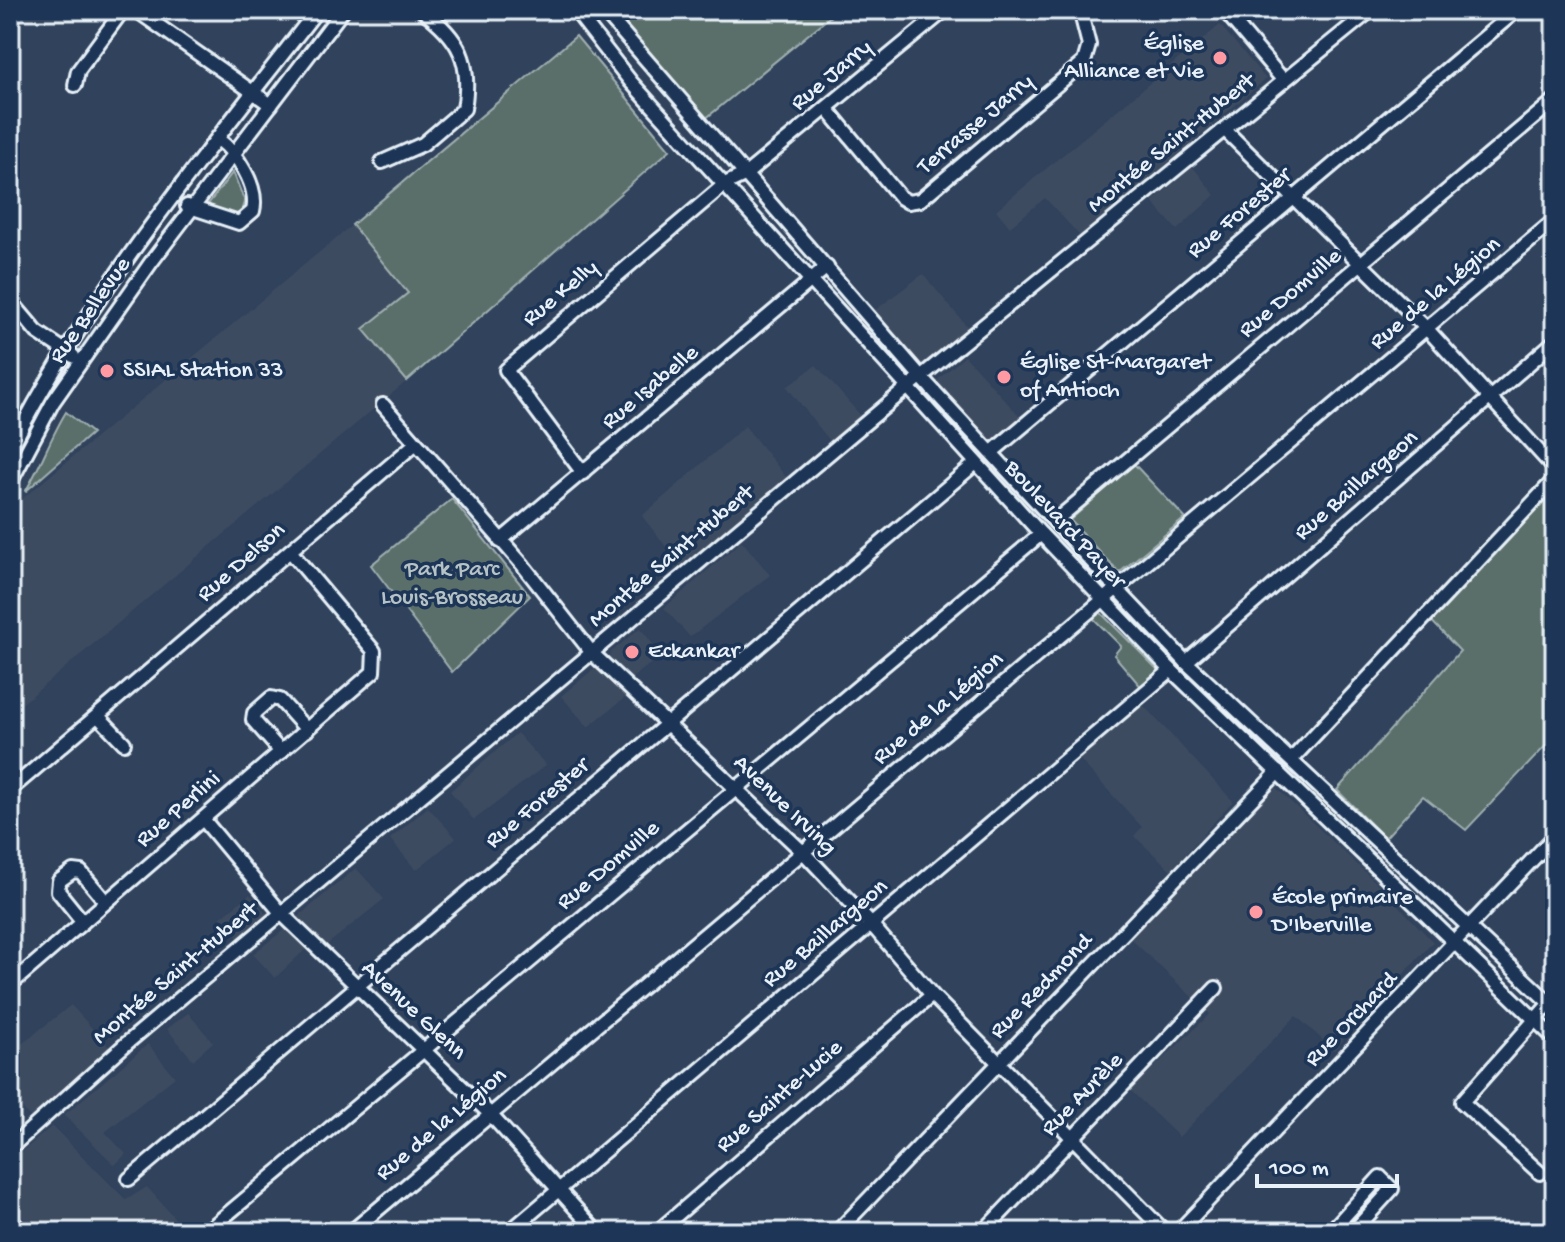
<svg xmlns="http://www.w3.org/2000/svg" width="1565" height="1242" font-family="'Gochi Hand',sans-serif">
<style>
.built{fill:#3e4b60}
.green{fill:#5a6e6a;stroke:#a1b0b1;stroke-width:2}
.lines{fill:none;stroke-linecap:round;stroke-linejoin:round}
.minor-casing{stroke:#e8f1f8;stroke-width:18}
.major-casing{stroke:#e8f1f8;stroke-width:20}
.minor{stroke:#1d3557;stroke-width:12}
.major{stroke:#1d3557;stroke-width:14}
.poi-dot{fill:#ff9aa2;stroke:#1d3557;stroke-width:3}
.labels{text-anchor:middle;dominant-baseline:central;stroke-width:7;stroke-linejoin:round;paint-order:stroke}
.poi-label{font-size:24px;fill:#e8f1f8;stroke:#1d3557;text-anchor:start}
.street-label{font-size:24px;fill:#e8f1f8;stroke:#1d3557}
.park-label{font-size:24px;fill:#b6c3c6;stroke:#1d3557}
</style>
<rect width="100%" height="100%" fill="#30425c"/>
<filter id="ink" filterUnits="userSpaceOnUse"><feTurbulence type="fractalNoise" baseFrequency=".0125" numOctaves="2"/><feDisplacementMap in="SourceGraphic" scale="16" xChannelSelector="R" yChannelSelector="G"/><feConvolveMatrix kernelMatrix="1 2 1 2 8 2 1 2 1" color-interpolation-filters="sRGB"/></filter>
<g filter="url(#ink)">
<g class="built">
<polygon points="1220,25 1266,79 1081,237 1045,198 1010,227 996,210"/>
<polygon points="1193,167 1215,195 1177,230 1152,202"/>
<polygon points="352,225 408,293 363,329 407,381 10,714 10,509"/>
<polygon points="923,274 969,329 921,365 874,311"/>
<polygon points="965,356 1022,419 993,443 935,382"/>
<polygon points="816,365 861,416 830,441 787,387"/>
<polygon points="745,426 787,478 681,566 642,516"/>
<polygon points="742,541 770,575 690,637 664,608"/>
<polygon points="640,628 662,655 632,678 610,657 610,653"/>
<polygon points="595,668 626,697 588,727 561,696"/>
<polygon points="1142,704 1233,801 1171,870 1134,836 1142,827 1079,759"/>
<polygon points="517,733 546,765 474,820 450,791"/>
<polygon points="1274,786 1379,885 1433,942 1334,1050 1296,1016 1179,1137 1130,1090 1210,1014 1131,939"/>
<polygon points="428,807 456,838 416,870 390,839"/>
<polygon points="356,868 384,899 323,948 294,920"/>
<polygon points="250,894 268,916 240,940 220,918"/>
<polygon points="285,929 306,949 275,978 253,954"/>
<polygon points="71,1005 111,1049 31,1118 10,1095 10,1053"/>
<polygon points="188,1013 213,1042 193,1060 167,1029"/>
<polygon points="148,1044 175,1077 105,1132 126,1154 115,1165 64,1115"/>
<polygon points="52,1126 126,1200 147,1187 187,1232 37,1232 10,1205 10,1162"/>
</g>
<g class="green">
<polygon points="608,10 838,10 705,119"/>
<polygon points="576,36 670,150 407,381 363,329 408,293 352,225"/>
<polygon points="233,172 245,202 242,212 234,215 206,207"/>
<path d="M66 412 92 433 25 492C41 466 50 438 66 412Z"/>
<polygon points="1134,464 1185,518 1119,573 1070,520"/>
<polygon points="1555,477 1555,736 1466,830 1423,796 1385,838 1337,790 1460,651 1424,613"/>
<polygon points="452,499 530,596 452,672 371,565"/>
<polygon points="1099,611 1158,670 1142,688 1114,655 1121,646 1092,617"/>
</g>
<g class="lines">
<defs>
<g id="minor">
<polyline points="136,10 271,105"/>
<polyline points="575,10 631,82 1041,534 1171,670 1555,1039"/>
<polyline points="603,10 921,377 1117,589 1186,662 1555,1008"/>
<polyline points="1224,10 1284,81"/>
<polyline points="75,85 78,71 123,10"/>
<polyline points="828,110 900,197 908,202 920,200 1084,62 1089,45 1080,10"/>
<polyline points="1225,130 1428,330 1555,469"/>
<path d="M382 162 423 144 464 109C472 62 460 38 422 10"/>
<path d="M187 206 239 223 253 211C259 187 237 153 218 139"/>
<polyline points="10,300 37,332 73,356"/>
<polyline points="383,405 522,564 592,653 804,853 871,924 932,995 1165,1232"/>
<path d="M10 450C90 291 209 150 317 10"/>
<polyline points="992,452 1517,10"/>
<polyline points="583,473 506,370 725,184 746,174 945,10"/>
<polyline points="10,483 53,402 152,261 343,10"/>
<polyline points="1055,521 1555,100"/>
<polyline points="500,541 827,267"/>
<polyline points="1186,662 1555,341"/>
<polyline points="99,717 124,743"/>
<polyline points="281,752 253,720 254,713 271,698 280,700 307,730"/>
<polyline points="1292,759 1555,479"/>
<polyline points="10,790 415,444"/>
<polyline points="203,819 282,914 489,1113 597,1232"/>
<polyline points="83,922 58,891 59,881 73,871 81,872 106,902"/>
<polyline points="10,979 17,979 373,672 374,651 290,551"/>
<polyline points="10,1148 127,1043 907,388 1371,10"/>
<polyline points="1540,1173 1462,1102 1550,1003"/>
<polyline points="129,1179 976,463"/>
<polyline points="206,1232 1041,534"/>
<polyline points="351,1232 1555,220"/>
<polyline points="509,1232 1171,670"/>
<polyline points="657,1232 932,995"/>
<polyline points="837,1232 1278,772"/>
<polyline points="983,1232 1216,988"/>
<polyline points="1178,1232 1555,836"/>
<polyline points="1330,1232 1380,1177 1392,1189 1353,1232"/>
</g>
<polyline id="major" points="10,1221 21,1232"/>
</defs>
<use href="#minor" class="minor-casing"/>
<use href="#major" class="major-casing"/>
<use href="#minor" class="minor"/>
<use href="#major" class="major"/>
</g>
</g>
<g class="poi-dot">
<circle cx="1220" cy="58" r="8"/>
<circle cx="107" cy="371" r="8"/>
<circle cx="1004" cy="377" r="8"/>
<circle cx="632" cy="652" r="8"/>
<circle cx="1256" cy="912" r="8"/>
</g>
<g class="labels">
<g class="poi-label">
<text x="1204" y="44" text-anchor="end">Église<tspan x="1204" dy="28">Alliance et Vie</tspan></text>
<text x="1020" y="363">Église St-Margaret<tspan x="1020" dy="28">of Antioch</tspan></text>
<text x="123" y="371">SSIAL Station 33</text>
<text x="648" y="652">Eckankar</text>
<text x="1272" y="898">École primaire<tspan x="1272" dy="28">D'Iberville</tspan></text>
</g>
<g class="street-label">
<text transform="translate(832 76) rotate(-40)">Rue Jarry</text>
<text transform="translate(976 125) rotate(-40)">Terrasse Jarry</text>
<text transform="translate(1172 144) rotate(-39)">Montée Saint-Hubert</text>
<text transform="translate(1240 214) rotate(-40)">Rue Forester</text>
<text transform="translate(561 294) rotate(-40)">Rue Kelly</text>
<text transform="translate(1291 294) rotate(-40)">Rue Domville</text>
<text transform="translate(1436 294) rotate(-40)">Rue de la Légion</text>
<text transform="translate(91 311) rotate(-55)">Rue Bellevue</text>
<text transform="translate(651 388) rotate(-40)">Rue Isabelle</text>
<text transform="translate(1357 486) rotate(-41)">Rue Baillargeon</text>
<text transform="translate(1064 525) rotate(47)">Boulevard Payer</text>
<text transform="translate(672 557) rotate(-40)">Montée Saint-Hubert</text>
<text transform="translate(242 563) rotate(-41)">Rue Delson</text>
<text transform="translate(939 709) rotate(-40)">Rue de la Légion</text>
<text transform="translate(538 804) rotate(-40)">Rue Forester</text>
<text transform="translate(784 806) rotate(44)">Avenue Irving</text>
<text transform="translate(179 810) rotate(-41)">Rue Perlini</text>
<text transform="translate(609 866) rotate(-40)">Rue Domville</text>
<text transform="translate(826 934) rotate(-40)">Rue Baillargeon</text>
<text transform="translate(176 974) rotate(-40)">Montée Saint-Hubert</text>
<text transform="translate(1042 987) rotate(-46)">Rue Redmond</text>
<text transform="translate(413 1011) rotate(43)">Avenue Glenn</text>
<text transform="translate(1352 1020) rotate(-46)">Rue Orchard</text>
<text transform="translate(1083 1095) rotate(-46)">Rue Aurèle</text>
<text transform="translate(780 1097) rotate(-41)">Rue Sainte-Lucie</text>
<text transform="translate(442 1125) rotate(-40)">Rue de la Légion</text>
</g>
<g class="park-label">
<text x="452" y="570">Park Parc<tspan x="452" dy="28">Louis-Brosseau</tspan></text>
</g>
</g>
<rect width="1565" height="1242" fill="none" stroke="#1d3557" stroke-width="40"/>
<rect x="20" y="20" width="1525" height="1202" fill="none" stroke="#e8f1f8" stroke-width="3" filter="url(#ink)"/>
<path d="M1257 1174v12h140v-12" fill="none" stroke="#e8f1f8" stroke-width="4"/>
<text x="1269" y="1174" font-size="24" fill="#e8f1f8" stroke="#1d3557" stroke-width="6" paint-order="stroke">100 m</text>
</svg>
